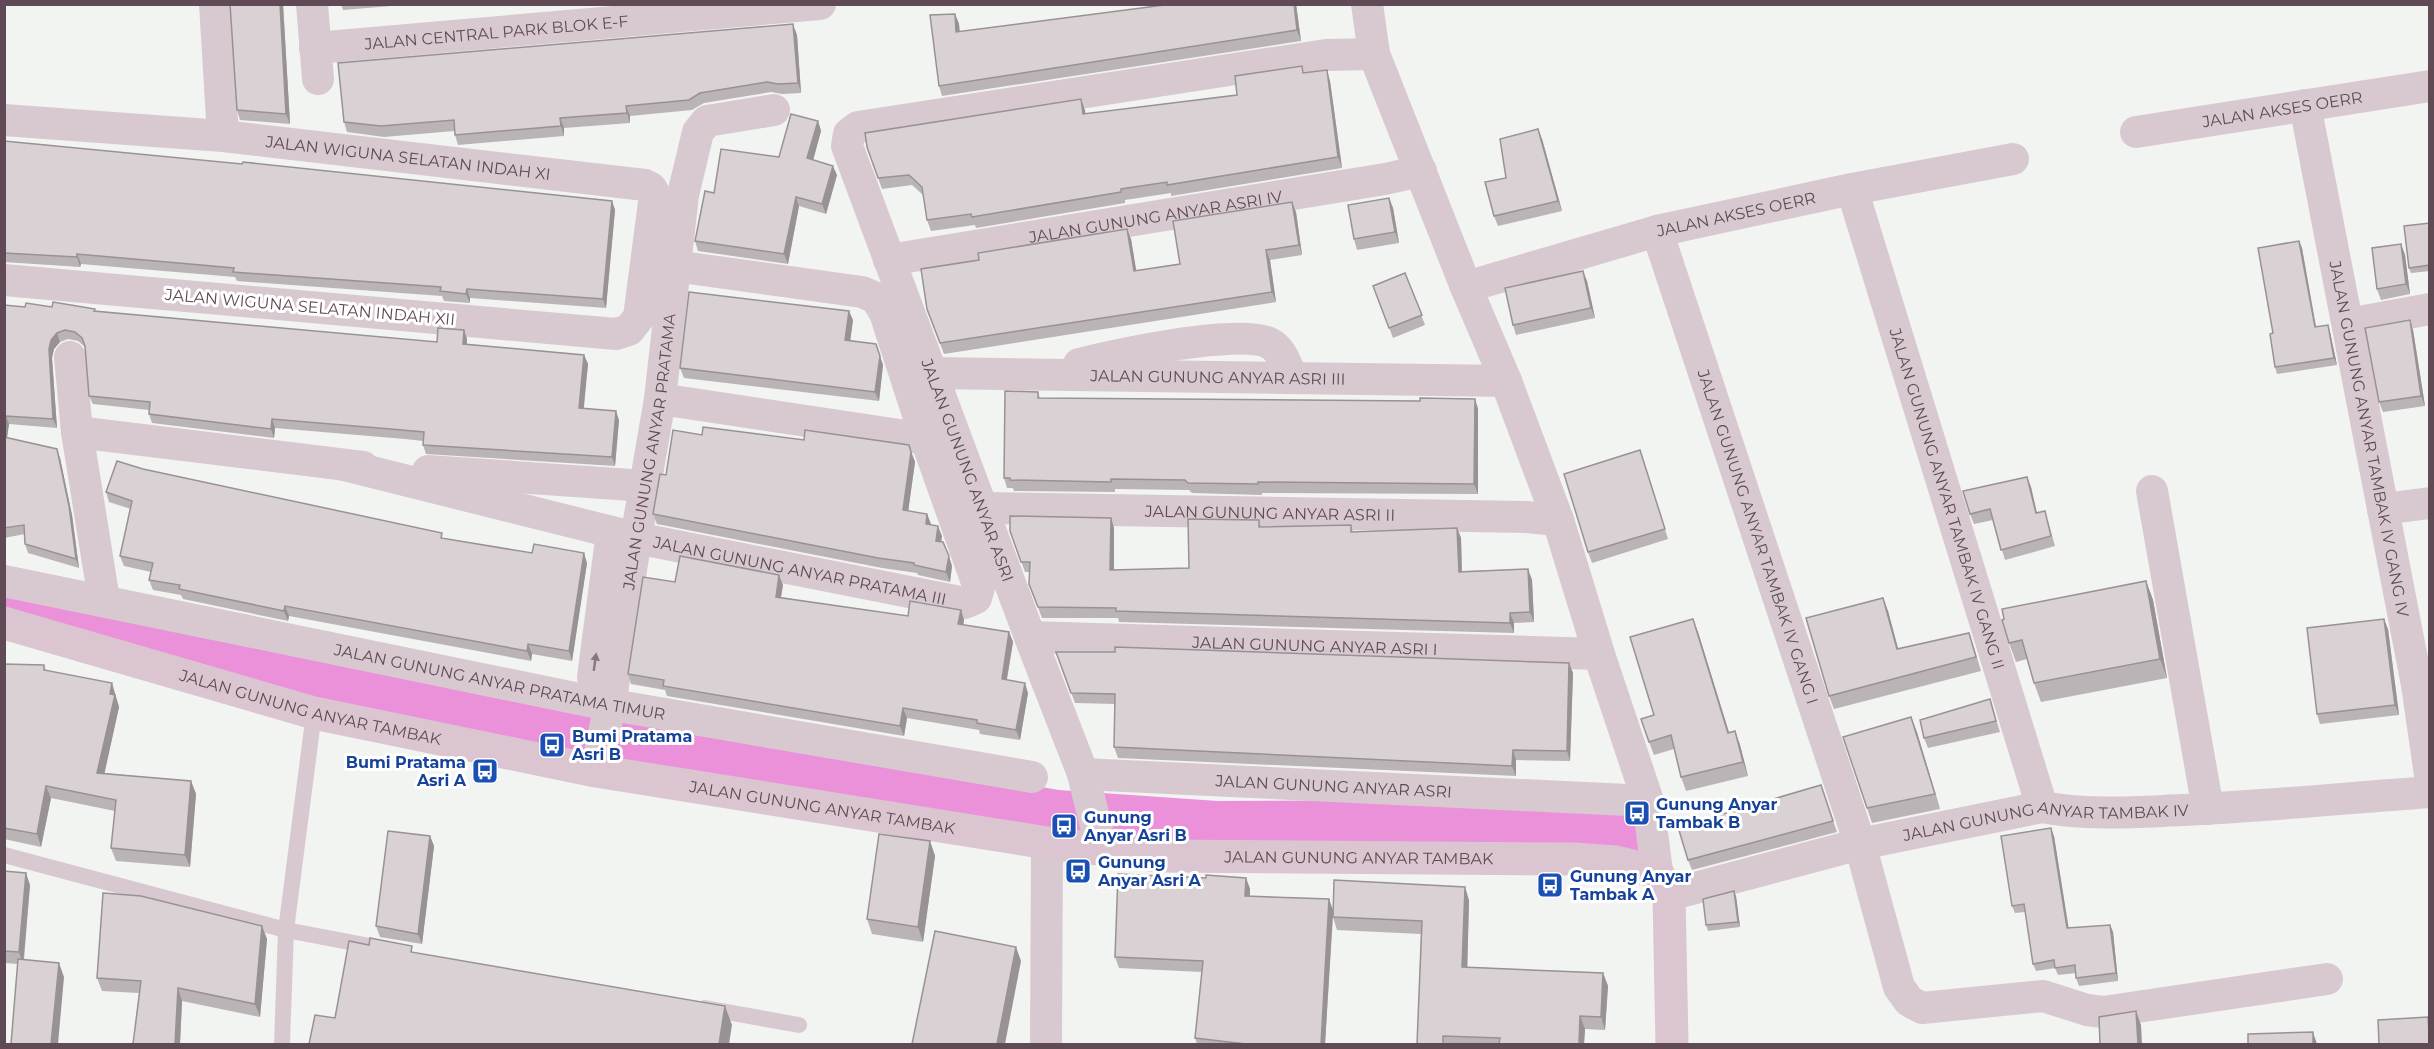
<svg xmlns="http://www.w3.org/2000/svg" width="2434" height="1049" font-family="Montserrat,sans-serif">
<style>
.lines{fill:none;stroke-linecap:round;stroke-linejoin:round}
.river{stroke:#eb91da;stroke-width:52}
.lane{stroke:#d8c9d1;stroke-width:16}
.street{stroke:#d8c9d1;stroke-width:32}
.secondary{stroke:#dac5d0;stroke-width:33}
.wall{fill:#bbb4b6}
.shaded-wall{fill:#989294}
.building{fill:#d9d1d4;stroke:#989294;stroke-width:1.5}
.oneway{fill:#897681}
.labels{text-anchor:middle;dominant-baseline:central;stroke-width:6;stroke-linejoin:round;paint-order:stroke}
.street-label{font-size:16px;fill:#5f4a56;stroke:#fff}
.transit-label{font-size:16px;font-weight:bold;fill:#164399;stroke:#fff;text-anchor:start}
</style>
<rect width="100%" height="100%" fill="#f2f4f2"/>
<g class="lines">
<polyline class="river" points="4,607 266,674 563,733 635,743 1057,816 1216,827 1638,825"/>
<g class="lane">
<polyline points="4,855 286,930 370,946"/>
<polyline points="705,1008 799,1025"/>
<polyline points="282,1044 286,930 314,713"/>
</g>
<g class="street">
<polyline points="215,4 223,136"/>
<polyline points="312,4 318,79"/>
<polyline points="1367,4 1374,54 1466,287 1506,381 1558,520 1599,654 1648,801 1657,872"/>
<path id="s1" d="M315 48 820 4"/>
<path id="s2" d="M1374 54 1326 55 858 127 849 134 847 146 1030 637 1083 774 1648 801"/>
<path id="s3" d="M2305 105 2417 685 2430 775"/>
<path id="s4" d="M4 120 223 136 645 185 651 188 655 195 639 317 629 330 616 334 4 280"/>
<path id="s5" d="M2136 132 2430 86"/>
<path id="s6" d="M1852 189 2042 807"/>
<path id="s7" d="M1657 231 1860 844 1899 987 1909 1001 1922 1008 2043 996 2087 1010 2103 1012 2327 979"/>
<path id="s8" d="M889 260 1385 179 1421 171"/>
<path id="s9" d="M1466 287 1657 231 1852 189 2013 159"/>
<polyline points="2348,324 2430,309"/>
<polyline points="70,357 77,432 104,600"/>
<path d="M1079 364C1115 355 1238 328 1269 343 1282 349 1286 365 1292 377"/>
<path id="s10" d="M932 373 1506 381"/>
<polyline points="660,399 926,439"/>
<polyline points="77,432 363,467"/>
<path id="s11" d="M344 465 636 538 965 603 976 598 979 588 926 439 885 313 876 298 862 292 674 266"/>
<polyline points="428,471 646,486"/>
<polyline points="2152,491 2208,809"/>
<path id="s12" d="M982 508 1526 517 1558 520"/>
<polyline points="2383,509 2430,503"/>
<path id="s13" d="M4 581 589 701 1032 777"/>
<path id="s14" d="M1030 637 1599 654"/>
<polyline points="593,677 612,532"/>
<path id="s15" d="M596 771 610 705 636 538 660 399 683 195 698 132 707 121 774 110"/>
<polyline points="1083,774 1102,850"/>
<path id="s16" d="M1669 895 1860 844 2042 807C2089 816 2135 812 2183 810 2265 806 2347 798 2430 792"/>
<polyline points="1046,1044 1047,843"/>
</g>
<path class="secondary" id="s17" d="M4 623 314 713 596 771 1047 843 1160 856 1574 859 1616 862 1657 872 1669 895 1672 1044"/>
</g>
<g class="wall">
<polygon points="283,4 290,124 240,120 237,110"/>
<polygon points="341,4 415,4 343,10"/>
<polygon points="1172,4 1296,4 1301,41 942,96 939,86 955,14 959,24 960,32"/>
<polygon points="797,35 801,93 782,94 771,92 704,103 692,110 630,116 630,123 564,128 564,136 458,145 455,135 454,131 384,137 347,132 344,122"/>
<polygon points="1304,73 1330,81 1342,168 1171,196 1171,193 1125,200 1125,203 976,228 975,225 931,231 927,220 923,195 912,185 882,189 867,147 1081,99 1085,114 1237,95"/>
<polygon points="818,121 821,131 813,160 837,175 826,214 799,206 788,264 698,251 695,241 779,157"/>
<polygon points="1542,139 1562,211 1498,226 1494,216 1506,178"/>
<polygon points="4,141 612,201 615,210 606,308 470,298 470,303 444,301 442,296 237,281 235,277 81,264 80,267 4,262"/>
<polygon points="1389,198 1393,208 1399,243 1357,250 1354,239"/>
<polygon points="1296,212 1302,255 1270,260 1276,302 944,354 927,309 1131,239 1136,271 1180,264"/>
<polygon points="2430,223 2430,271 2411,273 2409,268"/>
<polygon points="2299,241 2302,248 2316,326 2330,332 2337,365 2277,374 2275,367 2273,333"/>
<polygon points="2401,244 2405,255 2410,294 2381,300 2377,289"/>
<polygon points="1405,273 1425,325 1393,338 1373,286"/>
<polygon points="1587,281 1595,318 1516,335 1513,325"/>
<polygon points="4,305 25,307 95,309 95,311 437,342 464,330 467,339 467,344 584,355 588,364 583,408 619,420 615,466 426,454 423,445 423,441 405,439 275,428 274,438 152,423 149,414 149,410 93,404 89,396 85,347 78,341 68,339 60,342 54,349 52,358 57,428 9,424 7,437 60,458 72,515 79,568 28,553 25,544 25,534 4,538"/>
<polygon points="853,320 850,341 879,354 883,365 879,401 684,378 680,368"/>
<polygon points="2413,330 2425,406 2383,412 2379,402"/>
<polygon points="1038,392 1040,398 1420,401 1475,399 1478,409 1478,494 1262,493 1262,495 1192,493 1189,490 1115,489 1115,492 1014,491 1013,488 1007,488 1004,478"/>
<polygon points="702,435 909,445 915,462 908,511 927,514 931,525 942,536 941,541 943,542 952,566 950,582 918,575 917,573 882,568 657,524 653,514 666,475"/>
<polygon points="1640,450 1668,539 1592,563 1588,552"/>
<polygon points="143,469 444,539 587,563 572,661 532,654 531,661 289,616 288,621 183,599 181,595 153,590 149,580 151,572 124,566 120,556 131,509 109,502 106,492"/>
<polygon points="2027,477 2031,487 2037,513 2048,521 2055,546 2005,560 1993,520 1974,524 1970,514"/>
<polygon points="1111,518 1114,528 1114,570 1189,568 1259,520 1261,527 1351,525 1353,532 1457,528 1461,538 1462,571 1528,569 1532,580 1534,622 1514,623 1514,633 1119,622 1118,618 1042,618 1029,584 1029,572 1025,572 1010,531"/>
<polygon points="2146,581 2153,600 2167,678 2041,702 2034,683 2027,659 2016,662 2009,643"/>
<polygon points="675,582 783,585 781,598 908,616 961,610 964,620 963,625 1009,632 1013,642 1007,680 1028,693 1020,740 980,734 979,730 907,718 904,736 667,696 665,690 631,684 628,674"/>
<polygon points="1883,598 1888,611 1898,649 1974,647 1981,671 1834,709 1829,696"/>
<polygon points="2388,629 2399,715 2320,724 2317,714"/>
<polygon points="1698,632 1729,732 1735,731 1740,745 1748,776 1686,791 1681,777 1674,749 1654,755 1649,742 1654,715"/>
<polygon points="1056,652 1569,663 1573,673 1570,761 1516,760 1516,776 1118,758 1114,747 1115,704 1075,703"/>
<polygon points="4,664 44,665 46,671 116,696 116,698 119,707 104,773 191,781 196,794 190,867 116,861 111,848 115,811 51,798 41,847 4,839"/>
<polygon points="1990,699 2000,732 1928,748 1924,738"/>
<polygon points="1911,717 1940,809 1872,823 1867,808"/>
<polygon points="1821,785 1837,832 1692,870 1688,860"/>
<polygon points="430,836 434,846 422,944 380,937 376,926"/>
<polygon points="2054,836 2068,928 2110,925 2113,932 2118,981 2079,986 2076,978 2076,973 2058,975 2055,968 2036,971 2033,964 2025,912 2015,913 2012,906"/>
<polygon points="930,841 935,856 923,942 872,934 867,919"/>
<polygon points="4,871 30,885 24,960 64,977 18,964 4,963"/>
<polygon points="1206,878 1246,878 1250,889 1250,896 1329,899 1333,910 1469,900 1467,967 1603,973 1608,986 1605,1030 1585,1029 1584,1044 1417,1044 1421,934 1337,930 1333,917 1325,1044 1197,1044 1195,1038 1202,972 1119,968 1115,957"/>
<polygon points="1736,896 1740,927 1708,931 1706,925"/>
<polygon points="262,926 267,939 260,1017 182,1001 180,1044 133,1044 139,993 102,991 97,978"/>
</g>
<g class="shaded-wall">
<polygon points="280,4 283,4 290,124 286,114"/>
<polygon points="1294,4 1296,4 1301,41 1297,30"/>
<polygon points="955,14 959,24 960,43 956,32"/>
<polygon points="793,24 797,35 801,93 798,83"/>
<polygon points="1327,70 1330,81 1342,168 1338,157"/>
<polygon points="1081,99 1085,110 1087,125 1083,114"/>
<polygon points="626,106 630,116 630,123 627,113"/>
<polygon points="560,118 564,128 564,136 561,126"/>
<polygon points="818,121 821,131 811,168 807,158"/>
<polygon points="1538,129 1542,139 1562,211 1558,201"/>
<polygon points="833,166 837,175 826,214 822,204"/>
<polygon points="796,197 799,206 788,264 784,254"/>
<polygon points="1389,198 1393,208 1399,243 1395,232"/>
<polygon points="612,201 615,210 606,308 603,299"/>
<polygon points="1292,202 1296,212 1302,255 1299,245"/>
<polygon points="1127,229 1131,239 1138,281 1134,271"/>
<polygon points="2299,241 2302,248 2317,334 2315,327"/>
<polygon points="2401,244 2405,255 2410,294 2406,284"/>
<polygon points="1266,250 1270,260 1276,302 1272,292"/>
<polygon points="77,254 81,264 80,267 77,257"/>
<polygon points="1583,271 1587,281 1595,318 1591,308"/>
<polygon points="467,289 470,298 470,303 466,294"/>
<polygon points="849,311 853,320 849,350 845,340"/>
<polygon points="2410,320 2413,330 2425,406 2421,396"/>
<polygon points="2328,325 2330,332 2337,365 2334,358"/>
<polygon points="464,330 467,339 466,353 463,344"/>
<polygon points="57,333 60,342 54,349 52,358 57,428 53,419 49,349 51,340"/>
<polygon points="876,344 883,365 879,401 875,392"/>
<polygon points="584,355 588,364 583,417 579,408"/>
<polygon points="1475,399 1478,409 1478,494 1474,484"/>
<polygon points="616,411 619,420 615,466 612,457"/>
<polygon points="6,416 9,424 6,445 4,442 4,423"/>
<polygon points="272,419 275,428 274,438 271,429"/>
<polygon points="57,449 60,458 72,515 79,568 76,559"/>
<polygon points="911,452 915,462 907,520 903,510"/>
<polygon points="2027,477 2031,487 2039,523 2036,513"/>
<polygon points="927,514 931,524 929,534 926,524"/>
<polygon points="1111,518 1114,528 1114,580 1110,570"/>
<polygon points="938,526 942,536 940,551 936,541"/>
<polygon points="1457,528 1461,538 1462,582 1459,572"/>
<polygon points="584,553 587,563 572,661 569,651"/>
<polygon points="949,556 952,566 950,582 946,572"/>
<polygon points="1528,569 1532,580 1534,622 1530,612"/>
<polygon points="779,575 783,585 779,607 776,597"/>
<polygon points="2146,581 2153,600 2167,678 2160,659"/>
<polygon points="1883,598 1888,611 1902,663 1897,649"/>
<polygon points="285,606 289,616 288,621 284,611"/>
<polygon points="961,610 964,620 962,634 958,624"/>
<polygon points="1510,613 1514,623 1514,633 1510,623"/>
<polygon points="1693,619 1698,632 1733,746 1728,733"/>
<polygon points="2384,619 2388,629 2399,715 2395,705"/>
<polygon points="1009,632 1013,642 1005,689 1002,679"/>
<polygon points="528,644 532,654 531,661 527,651"/>
<polygon points="1569,663 1573,673 1570,761 1567,751"/>
<polygon points="112,683 119,707 102,785 97,773"/>
<polygon points="1025,683 1028,693 1020,740 1016,730"/>
<polygon points="903,708 907,718 904,736 900,726"/>
<polygon points="1911,717 1917,732 1940,809 1935,794"/>
<polygon points="1735,731 1740,745 1748,776 1743,762"/>
<polygon points="1513,750 1516,760 1516,776 1512,766"/>
<polygon points="191,781 196,794 190,867 185,855"/>
<polygon points="46,786 51,798 41,847 37,834"/>
<polygon points="2051,828 2054,836 2070,936 2067,928"/>
<polygon points="430,836 434,846 422,944 418,934"/>
<polygon points="930,841 935,856 923,942 918,927"/>
<polygon points="26,873 30,885 23,965 19,952"/>
<polygon points="1246,878 1250,889 1249,907 1245,896"/>
<polygon points="1465,887 1469,900 1467,980 1462,967"/>
<polygon points="1734,891 1736,896 1740,927 1738,922"/>
<polygon points="1329,899 1333,911 1325,1044 1321,1044"/>
<polygon points="2110,925 2113,932 2118,981 2116,973"/>
<polygon points="262,926 267,939 260,1017 255,1004"/>
<polygon points="1016,947 1021,961 1005,1044 997,1044"/>
<polygon points="59,963 64,977 58,1044 51,1044"/>
<polygon points="1603,973 1608,986 1605,1030 1601,1017"/>
<polygon points="178,988 182,1001 180,1044 175,1044"/>
<polygon points="725,1006 732,1025 729,1044 719,1044"/>
<polygon points="2136,1011 2141,1025 2142,1044 2138,1044"/>
<polygon points="1580,1016 1585,1029 1584,1044 1579,1044"/>
<polygon points="2313,1032 2317,1044 2313,1044"/>
</g>
<g class="building">
<polygon points="230,4 280,4 286,114 237,110"/>
<polygon points="1172,4 1294,4 1297,30 939,86 930,15 955,14 956,32"/>
<polygon points="793,24 798,83 778,84 767,82 700,93 689,100 626,106 627,113 560,118 561,126 455,135 454,120 381,126 344,122 338,63"/>
<polygon points="1302,66 1303,73 1327,70 1338,157 1167,185 1167,182 1121,189 1121,192 972,217 971,214 927,220 922,187 909,175 878,178 867,147 865,133 1081,99 1083,114 1237,95 1235,76"/>
<polygon points="791,114 818,121 807,158 833,166 822,204 796,197 784,254 695,241 705,191 714,193 721,149 779,157"/>
<polygon points="1538,129 1558,201 1494,216 1485,182 1506,178 1500,139"/>
<polygon points="4,141 242,164 243,162 612,201 603,299 467,289 466,294 440,291 441,287 233,272 234,268 77,254 77,257 4,253"/>
<polygon points="1389,198 1395,232 1354,239 1348,205"/>
<polygon points="1292,202 1299,245 1266,250 1272,292 940,343 927,309 921,269 979,260 978,253 1127,229 1134,271 1180,264 1173,221"/>
<polygon points="2430,223 2430,265 2409,268 2404,226"/>
<polygon points="2299,241 2315,327 2328,325 2334,358 2275,367 2270,334 2273,333 2258,248"/>
<polygon points="2401,244 2406,284 2377,289 2372,248"/>
<polygon points="1583,271 1591,308 1513,325 1505,288"/>
<polygon points="1405,273 1422,315 1389,328 1373,286"/>
<polygon points="689,292 849,311 845,340 876,344 880,356 875,392 680,368"/>
<polygon points="53,302 95,309 94,311 437,342 438,328 464,330 463,344 584,355 579,408 616,411 612,457 423,445 424,432 402,430 272,419 271,429 149,414 150,402 89,396 85,346 82,338 75,332 65,330 57,333 51,340 49,349 53,419 6,416 4,423 4,305 25,307 26,303 52,307"/>
<polygon points="2410,320 2421,396 2379,402 2365,328"/>
<polygon points="1005,391 1038,392 1038,398 1420,401 1420,398 1475,399 1474,484 1258,482 1258,484 1188,483 1185,480 1111,479 1111,482 1010,480 1010,478 1004,478"/>
<polygon points="703,427 804,440 805,430 909,445 911,452 903,510 927,514 926,524 938,526 936,541 943,542 949,556 946,572 914,565 914,563 878,558 653,514 660,474 666,475 673,430 702,435"/>
<polygon points="4,437 57,449 69,506 76,559 25,544 24,525 4,528"/>
<polygon points="1640,450 1665,529 1588,552 1564,474"/>
<polygon points="117,461 143,469 442,533 441,538 532,553 534,544 584,553 569,651 528,644 527,651 285,606 284,611 179,589 180,585 149,580 153,563 120,556 132,501 106,492"/>
<polygon points="2027,477 2036,513 2045,511 2051,536 2001,550 1990,509 1970,514 1963,491"/>
<polygon points="1010,516 1111,518 1110,570 1189,568 1188,519 1259,520 1259,527 1351,525 1351,532 1457,528 1459,572 1528,569 1530,612 1510,613 1510,623 1116,611 1116,608 1038,607 1029,584 1030,562 1021,562 1010,531"/>
<polygon points="680,556 779,575 776,597 908,616 910,601 961,610 958,624 1009,632 1002,679 1025,683 1016,730 977,723 977,720 903,708 900,726 663,686 664,680 628,674 643,577 675,582"/>
<polygon points="2146,581 2160,659 2034,683 2022,640 2009,643 2002,620 2004,619 2002,609"/>
<polygon points="1883,598 1897,649 1969,633 1976,657 1829,696 1806,618"/>
<polygon points="1693,619 1728,733 1735,731 1743,762 1681,777 1671,735 1649,742 1641,719 1654,715 1630,637"/>
<polygon points="2384,619 2395,705 2317,714 2307,628"/>
<polygon points="1115,647 1569,663 1567,751 1513,750 1512,766 1114,747 1115,694 1071,693 1056,652 1115,652"/>
<polygon points="4,664 44,665 44,670 112,683 110,694 115,695 97,773 191,781 185,855 111,848 116,800 46,786 37,834 4,828"/>
<polygon points="1990,699 1996,721 1924,738 1920,720"/>
<polygon points="1911,717 1935,794 1867,808 1843,737"/>
<polygon points="1821,785 1833,821 1688,860 1678,827"/>
<polygon points="2051,828 2067,928 2110,925 2116,973 2076,978 2075,965 2055,968 2054,960 2033,964 2024,904 2012,906 2001,836"/>
<polygon points="388,831 430,836 418,934 376,926"/>
<polygon points="879,834 930,841 918,927 867,919"/>
<polygon points="4,871 26,873 19,952 4,951"/>
<polygon points="1118,874 1206,878 1206,875 1246,878 1245,896 1329,899 1321,1044 1246,1044 1195,1038 1203,961 1115,957"/>
<polygon points="1334,880 1465,887 1462,967 1603,973 1601,1017 1580,1016 1579,1044 1499,1044 1500,1038 1443,1036 1443,1044 1417,1044 1422,921 1333,917"/>
<polygon points="1734,891 1738,922 1706,925 1703,899"/>
<polygon points="103,893 141,896 262,926 255,1004 178,988 175,1044 133,1044 141,981 97,978"/>
<polygon points="935,931 1016,947 997,1044 912,1044"/>
<polygon points="370,938 412,946 411,952 725,1006 719,1044 309,1044 315,1015 335,1018 349,941 369,945"/>
<polygon points="18,959 59,963 51,1044 11,1044"/>
<polygon points="2136,1011 2138,1044 2100,1044 2099,1017"/>
<polygon points="2428,1017 2430,1044 2379,1044 2378,1020"/>
<polygon points="2313,1032 2313,1044 2248,1044 2248,1034"/>
</g>
<defs><path id="oneway-solid" d="M-6-.8H1V-3.2L6.5 0L1 3.2V.8H-6Z" transform="scale(1.5)"/></defs>
<use class="oneway" href="#oneway-solid" transform="translate(595 662) rotate(-82)"/>
<defs>
<symbol id="bus-square" viewBox="-11 -11 22 22"><rect x="-9" y="-9" width="18" height="18" rx="4" fill="#1a4fb4" stroke="#fff"/><path d="M-5-6H5V4H4V6H2V4H-2V6H-4V4H-5ZM-3.5-4V0h7V-4ZM-3.5 1.2v1.5H-2V1.2ZM2 1.2v1.5H3.5V1.2Z" fill="#fff"/></symbol>
</defs>
<g fill-rule="evenodd">
<use href="#bus-square" x="537" y="730" width="30" height="30"/>
<use href="#bus-square" x="470" y="756" width="30" height="30"/>
<use href="#bus-square" x="1622" y="798" width="30" height="30"/>
<use href="#bus-square" x="1049" y="811" width="30" height="30"/>
<use href="#bus-square" x="1063" y="856" width="30" height="30"/>
<use href="#bus-square" x="1535" y="870" width="30" height="30"/>
</g>
<g class="labels">
<g class="street-label">
<text stroke="none"><textPath href="#s1" startOffset="182">JALAN CENTRAL PARK BLOK E-F</textPath></text>
<text stroke="none"><textPath href="#s5" startOffset="148">JALAN AKSES OERR</textPath></text>
<text stroke="none"><textPath href="#s4" startOffset="406">JALAN WIGUNA SELATAN INDAH XI</textPath></text>
<text stroke="none"><textPath href="#s9" startOffset="280">JALAN AKSES OERR</textPath></text>
<text stroke="none"><textPath href="#s8" startOffset="270">JALAN GUNUNG ANYAR ASRI IV</textPath></text>
<text transform="translate(310 307) rotate(5)">JALAN WIGUNA SELATAN INDAH XII</text>
<text stroke="none"><textPath href="#s10" startOffset="286">JALAN GUNUNG ANYAR ASRI III</textPath></text>
<text stroke="none"><textPath href="#s3" startOffset="340">JALAN GUNUNG ANYAR TAMBAK IV GANG IV</textPath></text>
<text stroke="none"><textPath href="#s15" startOffset="324">JALAN GUNUNG ANYAR PRATAMA</textPath></text>
<text stroke="none"><textPath href="#s2" startOffset="891">JALAN GUNUNG ANYAR ASRI</textPath></text>
<text stroke="none"><textPath href="#s6" startOffset="324">JALAN GUNUNG ANYAR TAMBAK IV GANG II</textPath></text>
<text stroke="none"><textPath href="#s12" startOffset="288">JALAN GUNUNG ANYAR ASRI II</textPath></text>
<text stroke="none"><textPath href="#s7" startOffset="322">JALAN GUNUNG ANYAR TAMBAK IV GANG I</textPath></text>
<text stroke="none"><textPath href="#s11" startOffset="468">JALAN GUNUNG ANYAR PRATAMA III</textPath></text>
<text stroke="none"><textPath href="#s14" startOffset="285">JALAN GUNUNG ANYAR ASRI I</textPath></text>
<text stroke="none"><textPath href="#s13" startOffset="506">JALAN GUNUNG ANYAR PRATAMA TIMUR</textPath></text>
<text stroke="none"><textPath href="#s17" startOffset="318">JALAN GUNUNG ANYAR TAMBAK</textPath></text>
<text stroke="none"><textPath href="#s2" startOffset="1467">JALAN GUNUNG ANYAR ASRI</textPath></text>
<text stroke="none"><textPath href="#s17" startOffset="840">JALAN GUNUNG ANYAR TAMBAK</textPath></text>
<text stroke="none"><textPath href="#s16" startOffset="386">JALAN GUNUNG ANYAR TAMBAK IV</textPath></text>
<text stroke="none"><textPath href="#s17" startOffset="1380">JALAN GUNUNG ANYAR TAMBAK</textPath></text>
</g>
<g class="transit-label">
<text x="572" y="736">Bumi Pratama<tspan x="572" dy="18">Asri B</tspan></text>
<text x="466" y="762" text-anchor="end">Bumi Pratama<tspan x="466" dy="18">Asri A</tspan></text>
<text x="1656" y="804">Gunung Anyar<tspan x="1656" dy="18">Tambak B</tspan></text>
<text x="1084" y="817">Gunung<tspan x="1084" dy="18">Anyar Asri B</tspan></text>
<text x="1098" y="862">Gunung<tspan x="1098" dy="18">Anyar Asri A</tspan></text>
<text x="1570" y="876">Gunung Anyar<tspan x="1570" dy="18">Tambak A</tspan></text>
</g>
</g>
<rect width="2434" height="1049" fill="none" stroke="#5f4a56" stroke-width="12"/>
</svg>
